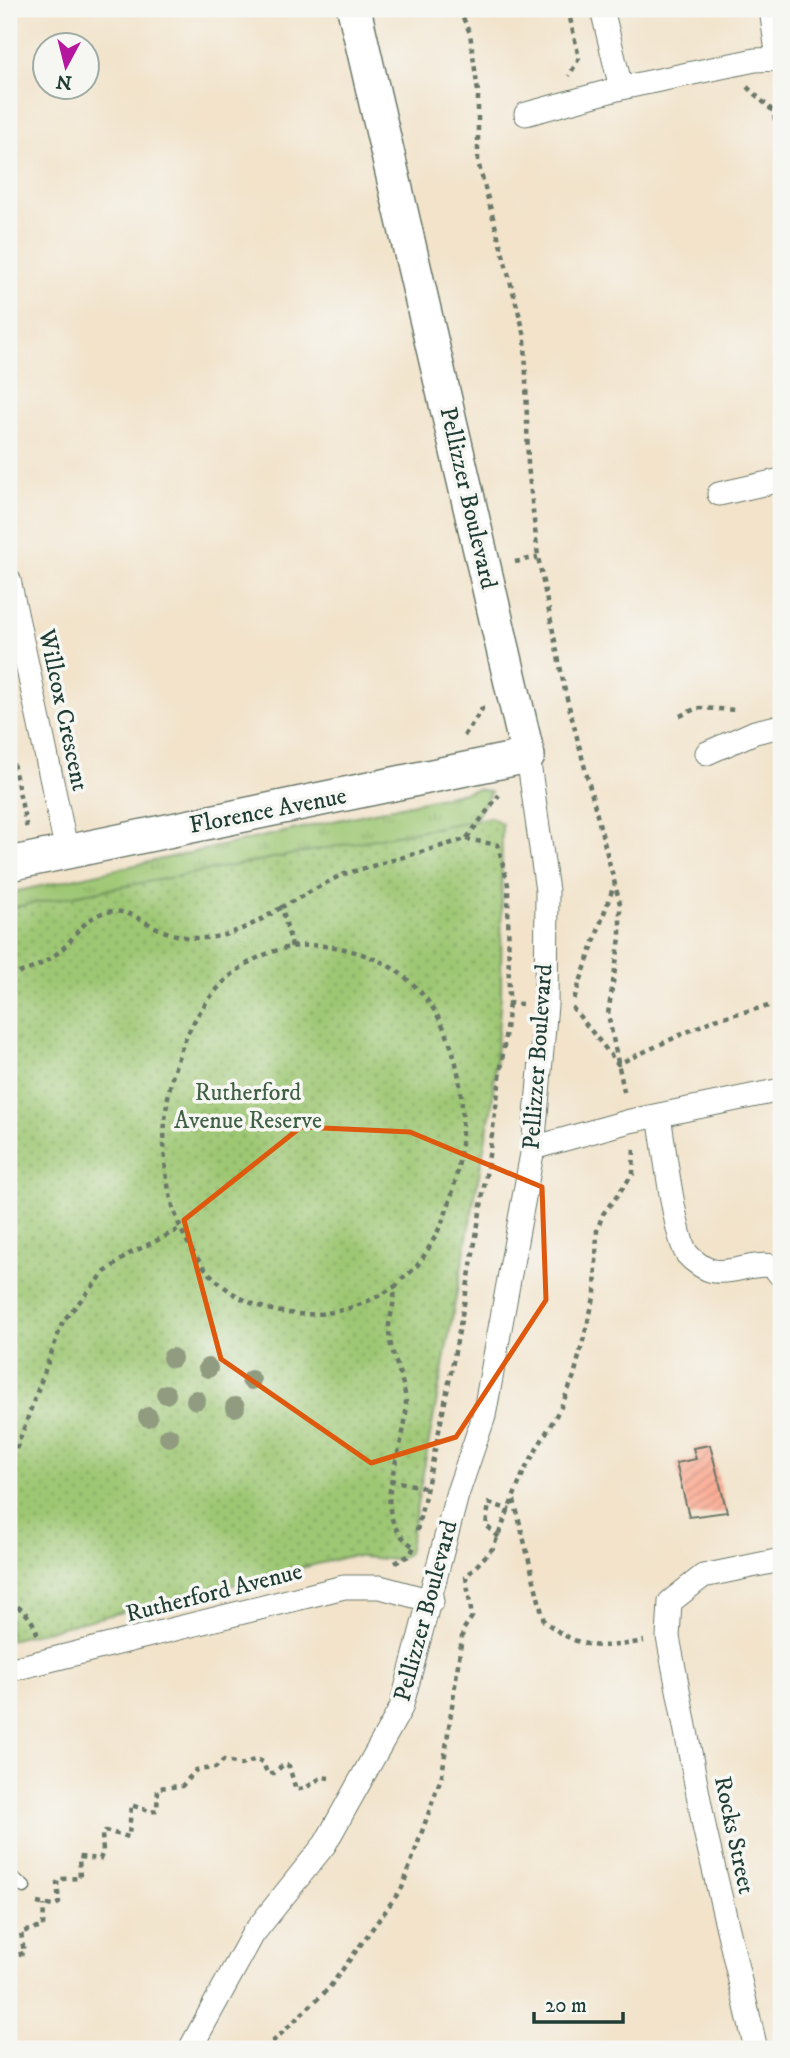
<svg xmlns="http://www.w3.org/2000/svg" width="790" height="2058" font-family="'IM FELL DW Pica',serif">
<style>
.grass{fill:url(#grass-tufts);stroke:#5e8254;stroke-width:2}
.park{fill:url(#park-dots);stroke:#5e8254;stroke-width:2}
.building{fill:url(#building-hatch)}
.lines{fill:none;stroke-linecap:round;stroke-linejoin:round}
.lane-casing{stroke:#697768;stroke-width:15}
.street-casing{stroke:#697768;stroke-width:25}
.secondary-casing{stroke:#697768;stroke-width:36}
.path{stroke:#697768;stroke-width:4.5;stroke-dasharray:5 5;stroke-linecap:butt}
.lane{stroke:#fff;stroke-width:12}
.street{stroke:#fff;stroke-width:23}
.secondary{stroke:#fff;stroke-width:33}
.tree{fill:#909b80}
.marked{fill:none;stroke:#de580e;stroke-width:5;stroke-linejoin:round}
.labels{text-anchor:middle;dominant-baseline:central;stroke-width:7;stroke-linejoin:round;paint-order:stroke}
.street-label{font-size:24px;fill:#1f3d34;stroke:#f6f6f2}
.park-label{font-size:24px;fill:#3f6044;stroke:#f6f6f2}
</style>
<defs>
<pattern id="grass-tufts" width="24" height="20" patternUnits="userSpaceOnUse" patternTransform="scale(1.75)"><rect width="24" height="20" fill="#9ec773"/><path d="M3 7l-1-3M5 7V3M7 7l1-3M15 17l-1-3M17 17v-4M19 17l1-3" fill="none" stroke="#80a35f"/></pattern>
<pattern id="park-dots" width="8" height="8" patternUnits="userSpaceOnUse" patternTransform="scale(1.75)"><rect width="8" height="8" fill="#9ec773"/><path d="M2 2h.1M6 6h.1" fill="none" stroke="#80a35f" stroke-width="1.8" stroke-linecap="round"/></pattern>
<pattern id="building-hatch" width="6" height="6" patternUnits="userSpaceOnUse" patternTransform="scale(1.75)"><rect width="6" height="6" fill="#fca78e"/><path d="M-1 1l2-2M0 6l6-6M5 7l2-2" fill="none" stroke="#cb8975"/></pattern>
</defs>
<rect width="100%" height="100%" fill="#f6f6f2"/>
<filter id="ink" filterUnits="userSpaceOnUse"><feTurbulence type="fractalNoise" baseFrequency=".0143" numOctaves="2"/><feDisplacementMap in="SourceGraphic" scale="14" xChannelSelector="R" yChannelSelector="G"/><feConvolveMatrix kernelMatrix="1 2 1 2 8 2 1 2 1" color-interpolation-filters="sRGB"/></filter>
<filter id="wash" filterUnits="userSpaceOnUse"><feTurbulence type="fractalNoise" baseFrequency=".00686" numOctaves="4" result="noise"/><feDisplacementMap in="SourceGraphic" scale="28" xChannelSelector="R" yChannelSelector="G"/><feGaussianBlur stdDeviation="1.57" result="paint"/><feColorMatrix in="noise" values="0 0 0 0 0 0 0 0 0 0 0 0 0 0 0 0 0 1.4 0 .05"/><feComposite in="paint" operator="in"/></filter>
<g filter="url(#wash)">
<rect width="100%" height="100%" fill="#f2e3ca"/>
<polygon class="grass" points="478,789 491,792 478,815 465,829 9,933 9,893"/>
<polygon class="park" points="491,817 502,824 501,994 492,1105 408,1553 397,1560 350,1556 9,1640 9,908"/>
<g id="blocks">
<polygon class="building" points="710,1445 727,1512 689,1517 676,1463 696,1459 693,1448"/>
</g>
</g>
<g filter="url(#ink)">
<use href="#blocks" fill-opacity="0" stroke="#697768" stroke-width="2"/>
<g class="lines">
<defs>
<polyline id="lane" points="9,1875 24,1887"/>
<g id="street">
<polyline points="602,9 621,88 755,60 778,59 781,63"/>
<polyline points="771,9 778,59"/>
<polyline points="526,114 621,88"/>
<polyline points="719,494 781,480"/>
<polyline points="9,580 67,852"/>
<polyline points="707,753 755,732 781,726"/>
<path d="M659 1116C664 1144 674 1234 687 1254 693 1261 705 1270 714 1271 734 1274 752 1262 773 1266L781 1276"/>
<polyline points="533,1148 630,1121 781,1090"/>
<polyline points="9,1670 344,1587 380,1587 432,1601"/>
<polyline points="190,2049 253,1934 325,1844 401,1708 457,1495 484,1416 533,1148 546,1005 547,891 528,756"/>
<polyline points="756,2049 705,1831 668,1637 670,1602 703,1576 781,1560"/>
</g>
<polyline id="secondary" points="9,864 528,756 354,9"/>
</defs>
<use href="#lane" class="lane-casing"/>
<use href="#street" class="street-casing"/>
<use href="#secondary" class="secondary-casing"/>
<g class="path">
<polyline points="459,9 470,33 478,92 478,162 525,336 528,465 538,557 565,691 620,904 620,938 608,1014 625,1096"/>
<polyline points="568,9 579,58 569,76"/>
<polyline points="747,87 773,111 781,148"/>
<polyline points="515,562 538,557"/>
<polyline points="680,716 697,708 737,710"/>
<polyline points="464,736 482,709 481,705"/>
<polyline points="9,744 27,829"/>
<polyline points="466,839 498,845 508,885 509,1003 522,1004"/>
<polyline points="292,947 282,907 341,875 466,839 499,795"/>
<path d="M9 975C32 971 53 960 69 942 79 930 89 916 106 912 124 908 141 920 157 928 204 950 241 933 282 907"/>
<polyline points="574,999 614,885"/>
<polyline points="572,1007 618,1064 715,1019 781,1003"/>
<path d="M397 1285C359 1310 321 1320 276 1311 86 1269 152 873 370 957 470 996 479 1132 443 1220 436 1236 427 1253 416 1267 411 1273 400 1278 397 1285 394 1290 394 1299 393 1305 392 1313 388 1323 389 1331 390 1355 405 1379 406 1403 409 1450 362 1512 414 1547"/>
<polyline points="9,1456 17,1447 63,1321 105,1272 129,1254 182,1228"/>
<polyline points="390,1480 427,1488"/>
<path d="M514 1500 544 1621C580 1650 600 1649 644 1641"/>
<path d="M417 1531C457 1356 489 1181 509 1003"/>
<polyline points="499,1537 486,1526 489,1503 510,1510"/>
<polyline points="395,1563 410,1555 414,1547"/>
<path d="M9 1601C25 1611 33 1618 38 1637"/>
<polyline points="37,1903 53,1906 59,1903 57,1883 59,1879 80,1878 79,1857 100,1859 103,1852 102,1833 105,1831 129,1837 131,1805 152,1812 157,1810 158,1788 182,1786 196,1770 215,1768 224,1760 241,1765 256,1759 263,1762 267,1773 274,1773 284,1764 289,1766 296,1790 307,1787 322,1777 329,1778"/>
<polyline points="9,1957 24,1953 21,1932 43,1927 44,1905"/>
<polyline points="265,2049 329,1988 402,1888 442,1775 463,1630 472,1617 466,1577 493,1548 524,1471 561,1407 574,1376 595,1294 597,1230 603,1214 633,1174 634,1146"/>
</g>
<use href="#lane" class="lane"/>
<use href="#street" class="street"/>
<use href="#secondary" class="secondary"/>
</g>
<g class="tree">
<circle cx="172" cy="1358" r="10"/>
<circle cx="208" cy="1368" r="10"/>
<circle cx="251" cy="1380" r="10"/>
<circle cx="166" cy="1394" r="10"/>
<circle cx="196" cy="1400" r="10"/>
<circle cx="235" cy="1407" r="10"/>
<circle cx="148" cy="1417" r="10"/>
<circle cx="169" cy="1437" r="10"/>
</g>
</g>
<path class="marked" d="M301 1127 410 1132 542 1187 546 1300 456 1437 371 1463 221 1359 184 1220Z"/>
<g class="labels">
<g class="street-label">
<text transform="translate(468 498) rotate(77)">Pellizzer Boulevard</text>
<text transform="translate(63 710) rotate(78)">Willcox Crescent</text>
<text transform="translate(268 811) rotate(-11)">Florence Avenue</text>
<text transform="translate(538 1057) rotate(-86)">Pellizzer Boulevard</text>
<text transform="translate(214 1593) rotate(-14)">Rutherford Avenue</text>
<text transform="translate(426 1611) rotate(-75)">Pellizzer Boulevard</text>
<text transform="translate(734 1835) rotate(78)">Rocks Street</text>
</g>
<g class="park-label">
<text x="248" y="1093">Rutherford<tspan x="248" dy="28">Avenue Reserve</tspan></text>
</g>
</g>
<rect width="790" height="2058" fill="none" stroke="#f6f6f2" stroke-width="35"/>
<g transform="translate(66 66) rotate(187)"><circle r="33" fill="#f6f6f2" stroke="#a0aca6" stroke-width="2"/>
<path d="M0-5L12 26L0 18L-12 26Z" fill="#b5179e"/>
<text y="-10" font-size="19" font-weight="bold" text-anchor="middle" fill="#1f3d34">N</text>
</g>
<path d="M534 2012v10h89v-10" fill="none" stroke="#1f3d34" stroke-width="3.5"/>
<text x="545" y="2012" font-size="21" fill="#1f3d34" stroke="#f6f6f2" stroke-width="5" paint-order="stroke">20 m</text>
</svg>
